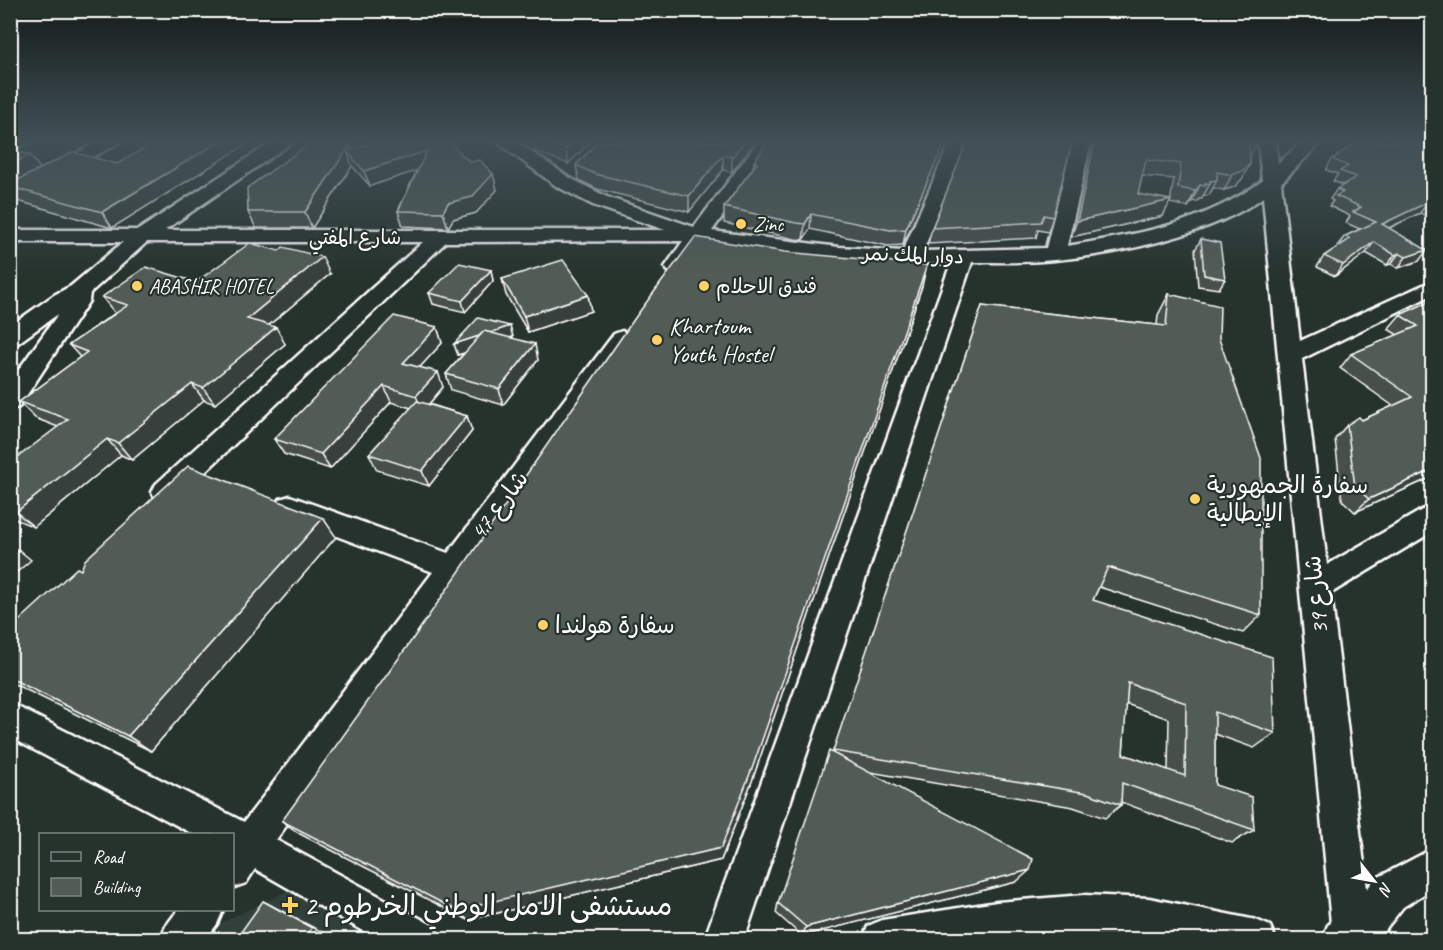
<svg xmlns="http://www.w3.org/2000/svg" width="1443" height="950" font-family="Caveat,'Playpen Sans Arabic',sans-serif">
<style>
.built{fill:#333f3a}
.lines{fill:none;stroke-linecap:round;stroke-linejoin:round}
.minor-casing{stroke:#fff;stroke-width:5}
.minor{fill:#26332d;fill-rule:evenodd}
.wall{fill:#464f4b;stroke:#fff;stroke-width:1.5;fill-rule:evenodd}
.shaded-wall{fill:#39403d;stroke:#fff;stroke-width:1.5}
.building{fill:#515c57;stroke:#fff;stroke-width:1.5;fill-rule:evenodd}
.poi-dot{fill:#ffd166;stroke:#26332d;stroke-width:2}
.labels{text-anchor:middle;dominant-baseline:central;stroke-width:4.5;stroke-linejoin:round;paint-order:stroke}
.far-poi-label{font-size:20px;fill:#fff;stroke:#26332d;text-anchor:start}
.far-street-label{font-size:20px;fill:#fff;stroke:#26332d}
.poi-label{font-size:24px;fill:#fff;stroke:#26332d;text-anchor:start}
.street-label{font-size:24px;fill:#fff;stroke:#26332d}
.near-poi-label{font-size:28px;fill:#fff;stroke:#26332d;text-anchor:start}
</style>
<rect width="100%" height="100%" fill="#26332d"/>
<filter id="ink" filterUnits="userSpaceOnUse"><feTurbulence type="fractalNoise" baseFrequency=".0167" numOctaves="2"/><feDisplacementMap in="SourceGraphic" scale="12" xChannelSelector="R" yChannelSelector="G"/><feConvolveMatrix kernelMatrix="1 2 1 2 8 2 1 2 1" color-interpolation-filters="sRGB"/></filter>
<g filter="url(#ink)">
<polygon class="built" points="294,888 375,939 212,940 221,923"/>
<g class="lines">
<defs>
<g id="minor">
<polygon points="98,142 120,142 10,203 10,189"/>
<path d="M272 142H293L165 230H665L593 205 556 186 497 142H517L570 178 607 197 694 227 758 142H775L712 231 839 247 903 251 950 142H967L923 251 1046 248 1073 142H1091L1067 246C1138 234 1203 224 1262 181L1258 142H1276L1278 164 1301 142H1321L1281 183 1300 341 1432 281V295L1302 359 1327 565 1422 510 1432 507V532L1331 593 1367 889 1375 879 1432 849V889L1403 907 1377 940H1322L1328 925 1331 923 1263 197C1215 234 1115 255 1054 260 1027 263 999 262 972 262L744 940H704L951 263C868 265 786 252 704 242L682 271 675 273 668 271 665 267 683 241 446 242 176 500 166 503 156 500 152 492 156 484 423 242H147L90 293 89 301 19 407 10 410V382L58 314 18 343 10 345V326L54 295 71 286 123 242H10V230H138Z"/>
<polygon points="622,331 630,334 634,339 630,344 276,840 434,926 440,940 379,940 255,869 246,883 232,888 232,834 193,834 10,737 10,703 244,822 433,572 280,515 276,507 280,499 290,496 448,553 614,334"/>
<polygon points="1084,895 1149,898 1256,920 1270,926 1276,940 1158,940 1131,936 1084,935 1014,940 862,940 868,926 882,920 997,902"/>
<polygon points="178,910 223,910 217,924 205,940 160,940 166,926"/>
</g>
</defs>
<use href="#minor" class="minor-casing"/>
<use href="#minor" class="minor"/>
</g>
<g class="wall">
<polygon points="10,142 31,142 15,151 30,155 40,169 73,152 112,228 18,201 10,192"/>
<polygon points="534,142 590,142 568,164 536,152"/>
<polygon points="598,142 755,142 732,172 723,170 689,212 597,189 579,180 576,165"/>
<polygon points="767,142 949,142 903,245 888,246 810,229 803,240 795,239 724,223 724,207 753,168 754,162"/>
<polygon points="967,142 1053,217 1048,232 1038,230 1036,238 928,244 932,228"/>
<polygon points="1093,142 1256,142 1256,144 1250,157 1250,164 1242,179 1234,187 1224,190 1213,188 1209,195 1203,196 1202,199 1199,199 1197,202 1192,201 1188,207 1170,203 1174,179 1142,176 1138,194 1163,216 1071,237"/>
<polygon points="1432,142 1432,218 1420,213 1389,228 1419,261 1398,268 1391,264 1387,265 1366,253 1335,276 1317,267 1324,256 1338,247 1337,246 1345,236 1360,229 1346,223 1350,216 1329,206 1333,201 1330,199 1337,189 1343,185 1333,181 1338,174 1326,170 1332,159"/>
<polygon points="352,149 497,190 476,213 453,219 448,228 403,226 398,211 417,170 370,186 352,166 312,228 256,228 248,212"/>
<polygon points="1201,239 1225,279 1219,289 1198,286 1195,250"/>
<polygon points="491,270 493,281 465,312 433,304 429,293"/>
<polygon points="330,274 269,325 285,344 215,404 204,400 132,460 121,455 34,527 10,517 10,463 58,427 35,418 19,402 80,357 69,345 115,313 102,297 196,282"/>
<polygon points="502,279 588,295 591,311 528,332 506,295"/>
<polygon points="922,286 752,781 721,860 468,920 300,834 282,821"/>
<path d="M1169 294 1219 339 1261 615 1243 633 1099 587 1093 600 1275 733 1254 748 1215 734V785L1254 830 1232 843 1121 802V805L1105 818 1073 807 870 772 1016 882 802 936 776 913 778 903 833 753 982 306 1157 325 1158 315ZM1126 704 1169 719 1168 770 1123 754Z"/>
<polygon points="1432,300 1432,479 1430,478 1355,512 1342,500 1335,439 1347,425 1362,420 1393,406 1340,368 1351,354 1398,335 1388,329 1400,315"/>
<polygon points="510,326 513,337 510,338 538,360 503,405 451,390 446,374 464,353 458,355 454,344"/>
<polygon points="437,327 442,343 420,367 443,387 429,404 467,416 472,431 429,486 377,470 369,454 411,408 391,402 330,469 284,454 274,439"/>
<polygon points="336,537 151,751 10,682 10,629 81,570"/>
</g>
<g class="shaded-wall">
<polygon points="10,142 31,142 10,153"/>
<polygon points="219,142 250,142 112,228 102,212"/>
<polygon points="572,142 590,142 568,164 566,149"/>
<polygon points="744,142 755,142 732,172 732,157"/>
<polygon points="945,142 949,142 903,245 906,229"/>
<polygon points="350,145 356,161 347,151 352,166 312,228 305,212"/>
<polygon points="427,151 431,166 370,186 364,171"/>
<polygon points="30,155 41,170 10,186 10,165"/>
<polygon points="723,155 723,170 689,212 689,196"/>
<polygon points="1250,164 1242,179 1234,187 1224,190 1232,175"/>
<polygon points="493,174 497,190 476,213 453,219 448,228 443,212 448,203"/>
<polygon points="1217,180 1209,195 1203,196 1210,184 1210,181"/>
<polygon points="1200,185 1192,201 1188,207 1195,191"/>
<polygon points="1171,200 1163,216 1071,237 1077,221"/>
<polygon points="1428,202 1420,213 1374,235 1382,224"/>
<polygon points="811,214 810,229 803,240 805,224"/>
<polygon points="1374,242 1366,253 1335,276 1343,265"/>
<polygon points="1427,250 1419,261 1398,268 1406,257"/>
<polygon points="1399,253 1391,264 1387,265 1395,255"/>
<polygon points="322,257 330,274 257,335 247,319"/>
<polygon points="927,265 922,286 752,781 721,860 468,920 456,910"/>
<polygon points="491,270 493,281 465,312 462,301"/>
<polygon points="588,295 591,311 528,332 524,316"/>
<polygon points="510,326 513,337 458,355 454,344"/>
<polygon points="276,327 285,344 215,404 203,388"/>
<polygon points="437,327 442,343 410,378 403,363"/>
<polygon points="535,344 538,360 503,405 499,389"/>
<polygon points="438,372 443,387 423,411 416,396"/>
<polygon points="192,384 204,400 132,460 118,443"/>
<polygon points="384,386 391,402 330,469 321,454"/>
<polygon points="467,416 472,431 429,486 422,471"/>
<polygon points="107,439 121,455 34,527 16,512"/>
<polygon points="1432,470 1432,476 1430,478 1355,512 1369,499"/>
<polygon points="323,518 336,537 151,751 128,736"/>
<polygon points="19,550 31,560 10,578 10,557"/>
<polygon points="1030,870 1016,882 802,936 806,927"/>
<polygon points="263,901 322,932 318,939 305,939"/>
</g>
<g class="building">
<polygon points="155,142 219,142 102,212 10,187 10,184 73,152 117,164"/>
<polygon points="312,142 339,142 350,145 305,212 248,212 247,188"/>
<polygon points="374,142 449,142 470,162 480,160 493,174 472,197 448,203 443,212 398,211 427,151 364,171 347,151"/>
<polygon points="548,142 572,142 566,149"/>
<polygon points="598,142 744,142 732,157 723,155 689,196 595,174 576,165"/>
<polygon points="767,142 945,142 906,229 890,230 811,214 805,224 796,223 724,207 757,163 754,162"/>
<polygon points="967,142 1072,142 1053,217 1044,215 1041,222 932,228"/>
<polygon points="1095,142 1256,142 1256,144 1249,143 1250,164 1242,171 1232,175 1217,172 1217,180 1210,181 1210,184 1205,183 1205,186 1200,185 1195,191 1178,188 1181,164 1146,160 1138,194 1171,200 1077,221"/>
<polygon points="1358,142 1432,142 1432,204 1428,202 1382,224 1427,250 1406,257 1399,253 1395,255 1374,242 1343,265 1324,256 1350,239 1345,236 1376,222 1353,212 1361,207 1336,196 1343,192 1337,189 1356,177 1340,171 1348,166 1332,159"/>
<polygon points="10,150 30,155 10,165"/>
<polygon points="695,237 785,252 927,265 753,766 721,848 456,910 282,821 414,637 637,315"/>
<polygon points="1201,239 1220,243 1225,279 1204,275"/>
<polygon points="250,243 279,251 283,247 322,257 247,319 276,327 203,388 192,384 118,443 107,439 16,512 10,509 10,463 68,419 19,402 87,352 69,345 128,305 102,297 146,267 196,282"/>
<polygon points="563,260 588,295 524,316 502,279"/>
<polygon points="459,263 491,270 462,301 429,293"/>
<path d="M1169 294 1220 306 1219 339 1261 458V615L1108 567 1093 600 1272 657 1275 733 1215 712V785L1252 797 1254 830 1122 783 1121 805 1087 793 833 751 982 306 1166 326ZM1128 683 1186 703 1185 776 1123 754Z"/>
<polygon points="1432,300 1432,470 1369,499 1355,487 1347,425 1359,417 1362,420 1412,397 1351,354 1418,326 1400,315"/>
<polygon points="394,316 437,327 403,363 438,372 416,396 384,386 321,454 274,439"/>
<polygon points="478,318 510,326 490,333 484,331 479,336 454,344"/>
<polygon points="484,331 535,344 499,389 446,374"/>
<polygon points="417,401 467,416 422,471 369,454"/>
<polygon points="188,466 323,518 128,736 10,678 10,629 77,568 81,570 85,560"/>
<polygon points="10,547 19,550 10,557"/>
<polygon points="829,751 1033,859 1030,870 806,927 778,903"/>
<polygon points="263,901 312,928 305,939 236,939"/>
</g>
</g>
<linearGradient id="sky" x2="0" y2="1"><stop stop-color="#151c19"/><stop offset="0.51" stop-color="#415057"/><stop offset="1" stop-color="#415057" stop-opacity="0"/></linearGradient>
<rect width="1443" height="276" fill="url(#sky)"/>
<g class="poi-dot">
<circle cx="741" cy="224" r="6"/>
<circle cx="137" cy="286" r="6"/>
<circle cx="704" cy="286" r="6"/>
<circle cx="657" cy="340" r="6"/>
<circle cx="1195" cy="499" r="6"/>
<circle cx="543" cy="625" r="6"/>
<path d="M287 896h6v6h6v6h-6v6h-6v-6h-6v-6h6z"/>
</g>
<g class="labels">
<g class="far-poi-label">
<text x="753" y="224">Zinc</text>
<text x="149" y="286">ABASHIR HOTEL</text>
<text x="716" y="286">فندق الاحلام</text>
</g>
<g class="far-street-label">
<text x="355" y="237">شارع المفتي</text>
<text transform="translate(913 255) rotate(2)">دوار المك نمر</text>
</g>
<g class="poi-label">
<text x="669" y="326">Khartoum<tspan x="669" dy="28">Youth Hostel</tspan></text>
<text x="1207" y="485">سفارة الجمهورية<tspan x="1207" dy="28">الإيطالية</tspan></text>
<text x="555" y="625">سفارة هولندا</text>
</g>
<g class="street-label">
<text transform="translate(499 505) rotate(-53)">شارع 47</text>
<text transform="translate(1316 595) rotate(-96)">شارع 39</text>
</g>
<g class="near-poi-label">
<text x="304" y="905">مستشفى الامل الوطني الخرطوم 2</text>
</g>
</g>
<rect width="1443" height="950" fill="none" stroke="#26332d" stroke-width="36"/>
<rect x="18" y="18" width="1407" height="914" fill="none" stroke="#fff" stroke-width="2" filter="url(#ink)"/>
<rect x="39" y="833" width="195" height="78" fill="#26332d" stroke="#7d8581" stroke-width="1.5"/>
<rect x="51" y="852" width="30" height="9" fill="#26332d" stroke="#7d8581" stroke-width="1.5"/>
<text x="93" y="863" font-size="18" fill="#ffffff">Road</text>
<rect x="51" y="878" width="30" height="18" fill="#515c57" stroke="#7d8581" stroke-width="1.5"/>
<text x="93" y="893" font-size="18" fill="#ffffff">Building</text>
<g transform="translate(1374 881) rotate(121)" stroke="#26332d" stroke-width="4.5" paint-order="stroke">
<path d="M0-4.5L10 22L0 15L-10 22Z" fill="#ffffff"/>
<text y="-9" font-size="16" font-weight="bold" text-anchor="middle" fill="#ffffff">N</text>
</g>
</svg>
